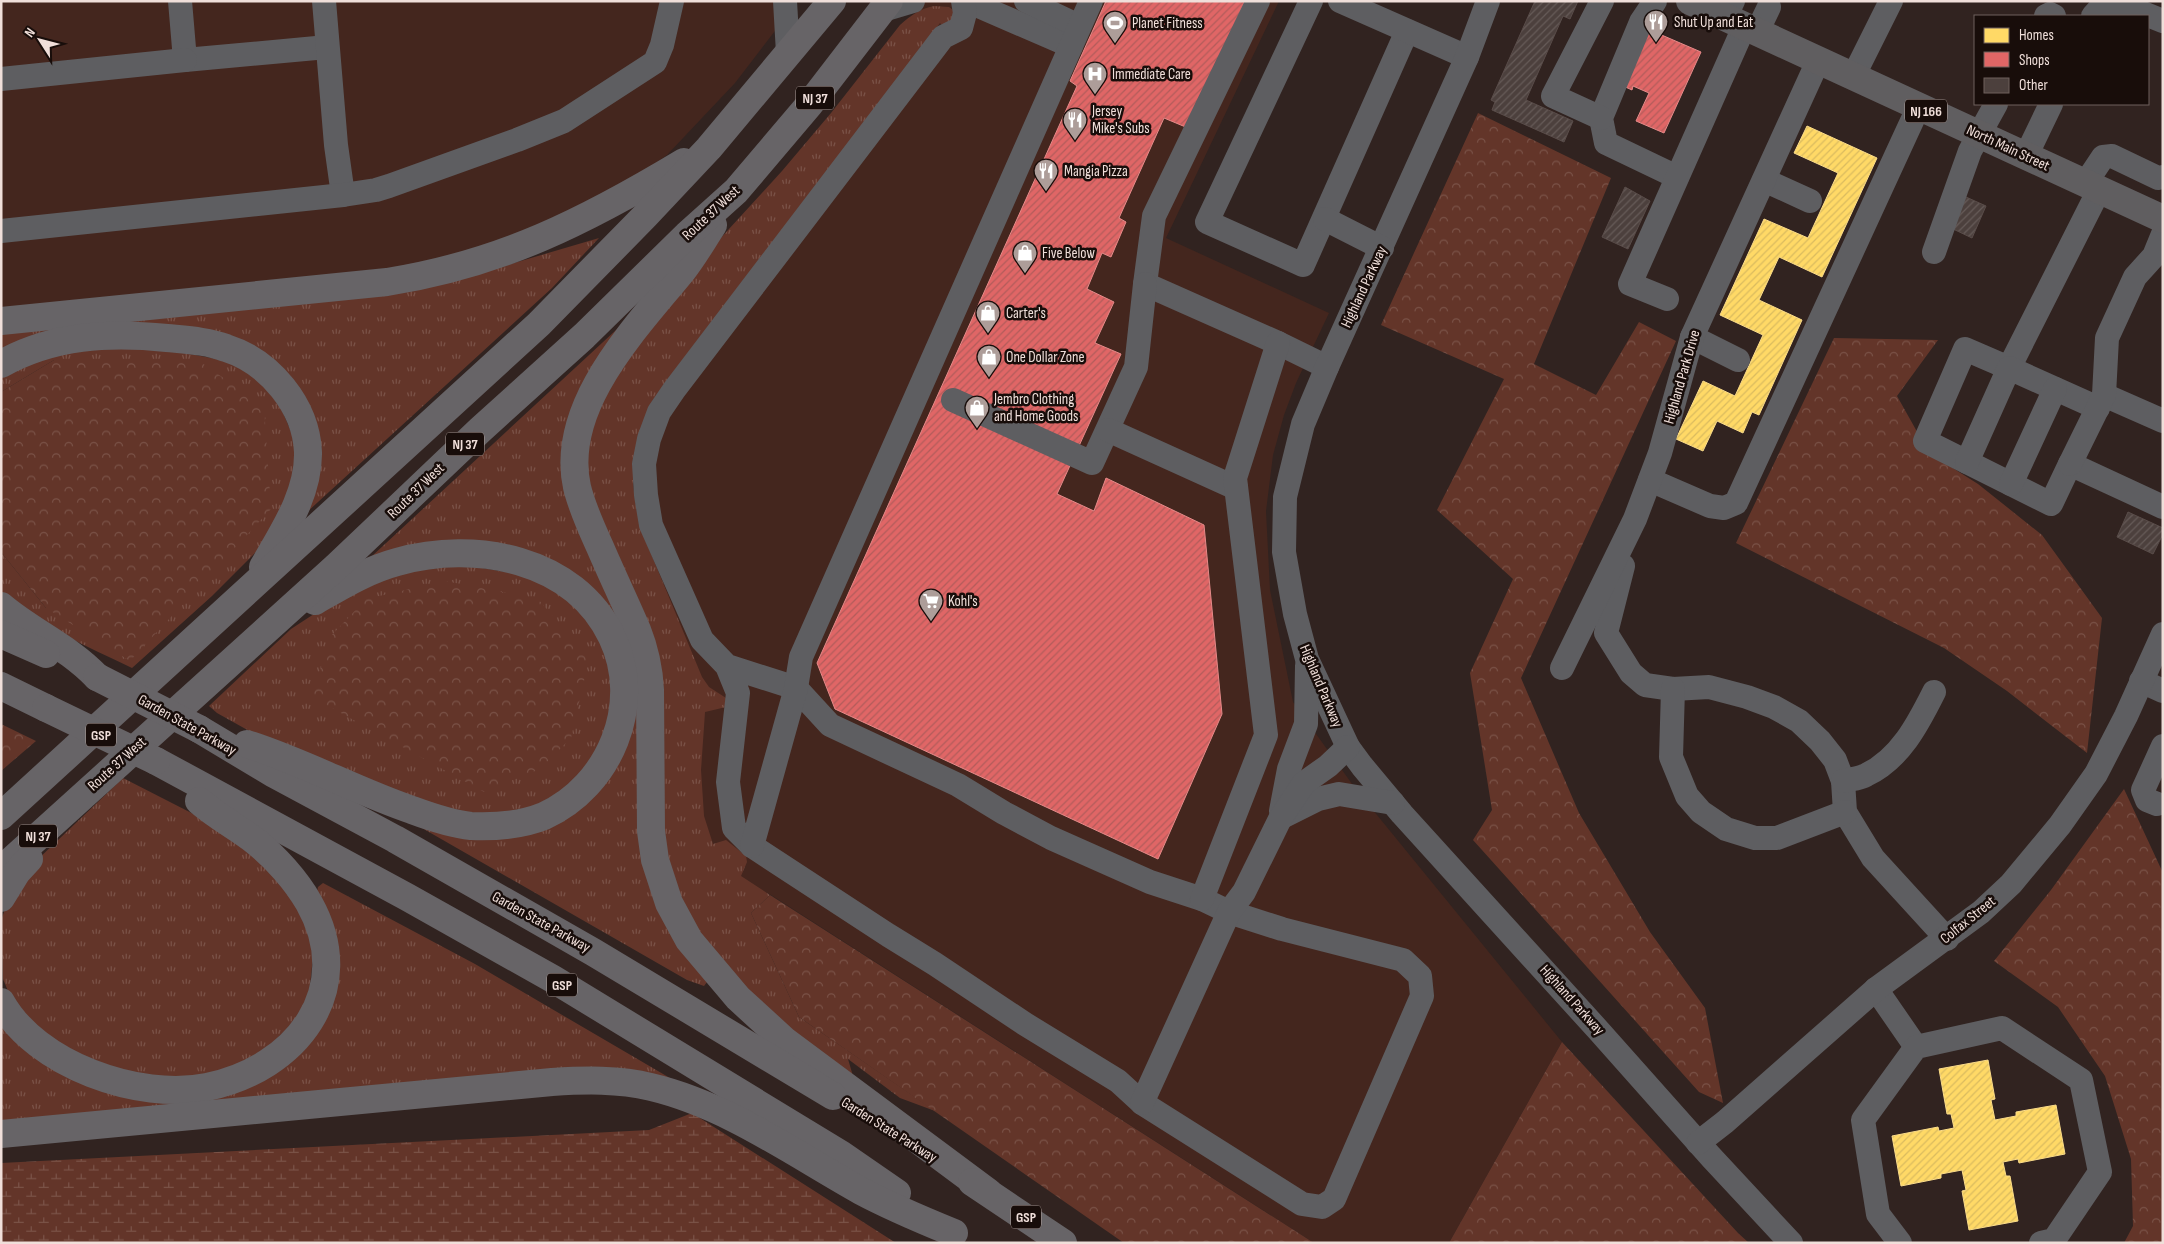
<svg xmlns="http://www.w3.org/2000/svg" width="2164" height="1244" font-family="'Sofia Sans Condensed',sans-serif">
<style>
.built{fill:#44261e}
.grass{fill:url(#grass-tufts)}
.forest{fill:url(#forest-crowns)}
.wetland{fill:url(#wetland-marsh)}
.homes{fill:url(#homes-hatch);stroke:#fadb89}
.shops{fill:url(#shops-hatch);stroke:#e58a89}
.building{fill:url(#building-hatch);stroke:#594c49}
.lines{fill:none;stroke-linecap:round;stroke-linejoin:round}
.minor{stroke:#5e5e61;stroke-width:24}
.major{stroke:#605e60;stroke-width:28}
.highway{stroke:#676467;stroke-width:28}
.highway-bridge{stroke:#676467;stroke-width:28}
.labels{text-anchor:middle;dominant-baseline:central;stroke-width:5;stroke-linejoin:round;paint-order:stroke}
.shield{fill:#180d0a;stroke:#afa09c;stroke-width:1}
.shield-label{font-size:14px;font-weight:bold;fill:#f0dfda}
.poi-label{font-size:15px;fill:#f0dfda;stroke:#180d0a;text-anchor:start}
.street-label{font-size:15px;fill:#f0dfda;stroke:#180d0a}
</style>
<defs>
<pattern id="grass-tufts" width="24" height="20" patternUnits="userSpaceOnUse" patternTransform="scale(1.25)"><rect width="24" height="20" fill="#633529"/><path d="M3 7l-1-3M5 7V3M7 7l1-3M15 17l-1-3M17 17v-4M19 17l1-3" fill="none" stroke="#7a5247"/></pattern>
<pattern id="forest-crowns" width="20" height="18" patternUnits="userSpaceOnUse" patternTransform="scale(1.25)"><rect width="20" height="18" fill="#633529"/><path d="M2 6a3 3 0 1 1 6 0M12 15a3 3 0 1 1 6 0" fill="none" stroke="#7a5247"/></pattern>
<pattern id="wetland-marsh" width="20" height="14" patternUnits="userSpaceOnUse" patternTransform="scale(1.25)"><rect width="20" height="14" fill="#633529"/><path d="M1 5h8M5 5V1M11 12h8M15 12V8" fill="none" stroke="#7a5247"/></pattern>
<pattern id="homes-hatch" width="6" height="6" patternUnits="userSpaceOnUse" patternTransform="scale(1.25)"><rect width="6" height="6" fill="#ffd966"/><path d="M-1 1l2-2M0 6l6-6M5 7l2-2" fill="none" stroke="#dabb5f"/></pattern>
<pattern id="shops-hatch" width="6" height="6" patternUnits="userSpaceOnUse" patternTransform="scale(1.25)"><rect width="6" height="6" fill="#e06666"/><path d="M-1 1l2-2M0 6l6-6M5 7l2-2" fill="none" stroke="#b25c5b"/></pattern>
<pattern id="building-hatch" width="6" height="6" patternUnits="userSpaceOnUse" patternTransform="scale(1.25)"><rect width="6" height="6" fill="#4c403d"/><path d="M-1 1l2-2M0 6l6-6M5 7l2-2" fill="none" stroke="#665b58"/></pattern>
</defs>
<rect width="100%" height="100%" fill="#312320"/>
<g class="built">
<polygon points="1,1 798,1 735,83 667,155 597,205 439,262 119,299 1,309"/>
<polygon points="924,1 1279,1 1166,238 1329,313 1296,383 1284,415 1273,455 1266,511 1270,590 1293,702 1355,788 1562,1042 1449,1243 1314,1243 771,895 686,855 610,503 640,359"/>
</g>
<g class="grass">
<path d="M934 6 949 7 953 10 955 18 942 25 940 23 665 383 652 403 634 463 633 485 636 506 640 525 647 544 702 677 709 687 726 698V707L705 712 701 770 704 816 713 844 726 840 746 856 747 862 741 876 770 895 751 913 799 1017 935 1111 900 1098 848 1059 855 1083 780 1027 685 917 663 852 658 678 590 501 586 442 608 383 718 241 782 171 831 113 900 25C911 15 920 9 934 6Z"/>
<polygon points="599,238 552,288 306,513 318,460 234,340 1,351 1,332 453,281"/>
<polygon points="629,318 569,431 638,669 640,832 707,982 704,986 687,980 415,824 537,828 633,706 561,570 371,557"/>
<path d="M158 348 227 361 241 368 263 384 281 408 295 441 296 481 272 536 212 596 132 668C89 647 36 625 1 592V552L46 608 54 360 1 392V376L21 366 76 350Z"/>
<polygon points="465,565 524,575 571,599 604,643 614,691 600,751 574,784 530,809 493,815 440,809 285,751 217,713 209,706 291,629 337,599 409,569"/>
<polygon points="123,778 211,823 263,859 306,920 314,948 309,994 295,1021 264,1051 223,1071 179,1079 128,1073 54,1044 13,1003 3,979 1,921 8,900 35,862"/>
<polygon points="323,883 475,964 687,1088 676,1086 1,1122 1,1024 161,1100 317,1030 317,892 318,887"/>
</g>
<g class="forest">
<polygon points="1478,113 1611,178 1534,364 1596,395 1639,322 1676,341 1521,678 1579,813 1650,932 1705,1008 1723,1103 1699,1092 1473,840 1492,810 1470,673 1513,579 1437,510 1504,379 1381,325"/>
<polygon points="1834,338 1938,340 1897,396 1929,453 1978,484 2042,535 2102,618 2087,753 2007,691 1944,648 1736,543"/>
<polygon points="54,360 199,361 264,406 271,509 130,661 46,608 1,552 1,392"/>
<polygon points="445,581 538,599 589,659 571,738 541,768 484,792 312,697 330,637 366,599"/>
<polygon points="1,724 36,741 1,771"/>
<polygon points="2124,789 2163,873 2163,1243 2124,1243 2133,1226 2131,1159 2105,1076 2058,1007 1994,961 2051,890"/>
<polygon points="770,895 1314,1243 1124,1243 799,1017 751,913"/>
<polygon points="1562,1042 1738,1233 1749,1243 1449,1243"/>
</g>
<polygon class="wetland" points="692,1113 896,1243 1,1243 1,1163 649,1130"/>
<g class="homes">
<polygon points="1807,126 1877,158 1822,277 1779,257 1759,300 1802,320 1759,415 1752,412 1743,433 1717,421 1703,451 1676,439 1703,381 1735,396 1763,335 1720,315 1764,219 1808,238 1838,173 1794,153"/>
<polygon points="1988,1060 1995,1099 1991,1100 1995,1120 2016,1116 2016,1112 2056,1105 2065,1154 2019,1163 2018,1159 2003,1162 2006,1176 2010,1176 2018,1221 1969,1230 1962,1191 1966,1190 1962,1170 1941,1174 1941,1178 1901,1186 1892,1136 1938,1127 1939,1131 1954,1128 1951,1114 1947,1114 1939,1069"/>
</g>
<g class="shops">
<polygon points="1106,1 1245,1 1188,128 1164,118 1119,218 1126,222 1111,257 1102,253 1087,289 1114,302 1095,343 1121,354 1057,494 1094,511 1106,478 1204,525 1222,714 1158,859 835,709 817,663 1077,86 1070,81"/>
<polygon points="1650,30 1701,52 1664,133 1636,121 1649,93 1633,86 1632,90 1621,85"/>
</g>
<g class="building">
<polygon points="1535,1 1578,1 1570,19 1563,16 1526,100 1573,121 1564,142 1492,110 1495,102 1491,100"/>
<polygon points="1625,187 1650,201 1628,249 1602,237"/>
<polygon points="1966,197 1986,206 1972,238 1951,228"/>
<polygon points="2128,512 2163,528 2163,534 2153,554 2117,537"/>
</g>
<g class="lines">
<g class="minor">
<polyline points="180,1 185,60 327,47"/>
<polyline points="324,1 336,145 343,195"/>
<polyline points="785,1 788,53"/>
<polyline points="967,1 1071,46"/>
<polyline points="1026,1 1079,26"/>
<polyline points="1258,1 1154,216 1145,284 1278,343 1327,367"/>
<polyline points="1311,1 1207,222 1303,265 1407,31"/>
<polyline points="1340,1 1467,57"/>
<polyline points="1488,1 1467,57 1327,367 1303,424 1285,497 1284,552 1295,614 1307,659 1348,747 1362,766 1402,814 1599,1031 1711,1157 1791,1243"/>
<polyline points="1655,1 1641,22 1601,118 1606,143 1677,177"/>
<polyline points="883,10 913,1"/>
<polyline points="2046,16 2050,14 2054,16"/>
<polyline points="2093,16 2102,6 2118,3 2163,21"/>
<polyline points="1725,18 1733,1"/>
<polyline points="1757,32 1769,7"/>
<polyline points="1853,77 1891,1"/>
<polyline points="1,79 185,60"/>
<polyline points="1601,118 1553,96 1602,1"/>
<polyline points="2026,156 2051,104"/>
<polyline points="1764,180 1810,201"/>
<polyline points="2085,184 2103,157 2112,156 2158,178 2163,177"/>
<polyline points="2099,190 2009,368 1965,349 1925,441 2051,504 2070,464 2163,507"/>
<polyline points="1325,219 1382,248"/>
<polyline points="1,231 343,195 376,190 389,186 517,140 564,121 655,62 662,45 672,1"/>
<polyline points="1934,252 1970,151 1996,104"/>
<polyline points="1667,299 1630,284 1744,27"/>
<polyline points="1692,337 1738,360"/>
<polyline points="2104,395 2163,421"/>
<polyline points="953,400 1092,463 1136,367 1145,284"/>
<polyline points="1108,430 1236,488"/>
<polyline points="1967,462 2009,368 2098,408"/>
<polyline points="2070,464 2104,395 2107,338 2135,277 2154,256 2163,234"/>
<polyline points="1650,480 1710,506 1724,508 1736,503 1918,108"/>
<polyline points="2011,484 2055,389"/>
<polyline points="1623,566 1606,633 1631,673 1645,685 1673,689 1709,687 1747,697 1774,707 1799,721 1820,741 1835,760 1843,781 1845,812 1873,858 1947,939"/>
<polyline points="727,666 738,693 728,782 734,828 752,846 888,935 935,964 1025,1024 1118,1081 1142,1103 1302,1204 1322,1207 1334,1199 1422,996 1420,976 1403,960 1282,929 1229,912 1202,899 1150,882 1051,838 1004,813 958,785 830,725 796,688 727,666 702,640 651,525 646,495 644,464 649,439 659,412 674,390 943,37 961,28 965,13 963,1"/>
<polyline points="1562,668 1635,519 1660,453 1692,337 1818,61"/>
<polyline points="2141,681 2163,691"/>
<polyline points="1673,689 1671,757 1687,796 1701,812 1726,829 1755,838 1777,838 1845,812"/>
<path d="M1843 781C1850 779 1859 779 1866 775 1900 759 1918 724 1934 692"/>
<polyline points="2157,804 2147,800 2143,790 2163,746"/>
<polyline points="1281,811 1289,769 1306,724 1307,666"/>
<polyline points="1282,817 1318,799 1339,794 1393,803"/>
<polyline points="752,846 796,688 801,657 1091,1"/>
<polyline points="1202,899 1266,735 1235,478 1278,343"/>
<polyline points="1876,989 1916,1047"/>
<polyline points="1142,1103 1229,912 1244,892 1280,819 1304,783 1328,766 1348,747"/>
<polyline points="1698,1143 1725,1122 1876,989 1981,912 2011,884 2060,825 2096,774 2126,716 2163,634"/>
<polyline points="1900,1243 1878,1214 1863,1120 1916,1047 2002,1028 2081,1080 2100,1172 2054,1240 2041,1243"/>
</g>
<polyline class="major" points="1690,1 2163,219"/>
<g class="highway">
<path d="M713 225C703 240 694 256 683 270 637 327 559 405 577 487 582 508 591 527 600 547 612 575 625 602 637 630 645 650 649 669 650 690L651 831 655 860 669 903 689 940 738 998 785 1041 988 1192"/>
<path d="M1 321 387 282C501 264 586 221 684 162"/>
<path d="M1 364C53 335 109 332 167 338 187 340 207 341 226 348 270 362 306 406 308 452 309 494 283 532 263 567"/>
<path d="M1 606C33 633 67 646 97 677"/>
<polyline points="1,634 46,654"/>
<polyline points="1,686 46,708"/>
<polyline points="199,729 274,774 395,839 593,952 833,1096"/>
<path d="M247 744C304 762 356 791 412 810 431 817 451 824 471 826 495 827 522 825 544 816 610 786 644 704 612 637 574 558 475 540 397 562 367 570 341 586 315 601"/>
<polyline points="156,761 407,897 553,979 842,1155 897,1193"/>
<polyline points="1,816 539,324 645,216 709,148 832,1"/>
<polyline points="1,870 336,567 480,430 584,336 687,235 736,191 809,105 889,1"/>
<polyline points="1,898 17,872 29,859"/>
<path d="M1 1002C36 1065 139 1101 207 1087 296 1069 358 990 309 903 296 880 275 857 255 841 237 827 216 816 199 801"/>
<path d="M1 1134 552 1082C585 1080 618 1079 651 1087 727 1105 793 1153 861 1191 891 1207 922 1220 954 1233"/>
<polyline points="972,1182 1063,1243"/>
</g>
<g class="highway-bridge">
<polyline points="97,677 199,729"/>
<polyline points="46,708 156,761"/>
</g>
</g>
<defs>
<symbol id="restaurant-pin" viewBox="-11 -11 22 30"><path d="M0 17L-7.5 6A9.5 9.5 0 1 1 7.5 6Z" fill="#ad9d99" stroke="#180d0a"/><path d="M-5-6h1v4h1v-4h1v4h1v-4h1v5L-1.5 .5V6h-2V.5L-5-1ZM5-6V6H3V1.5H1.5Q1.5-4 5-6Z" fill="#fff"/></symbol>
<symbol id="stadium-pin" viewBox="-11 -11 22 30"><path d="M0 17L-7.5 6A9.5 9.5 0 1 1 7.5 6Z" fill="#ad9d99" stroke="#180d0a"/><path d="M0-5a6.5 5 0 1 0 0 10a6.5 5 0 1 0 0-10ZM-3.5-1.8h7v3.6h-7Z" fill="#fff"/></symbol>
<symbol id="hospital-pin" viewBox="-11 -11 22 30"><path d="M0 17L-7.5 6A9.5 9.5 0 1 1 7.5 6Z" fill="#ad9d99" stroke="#180d0a"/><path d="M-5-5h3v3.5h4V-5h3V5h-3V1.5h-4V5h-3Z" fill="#fff"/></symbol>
<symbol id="shop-pin" viewBox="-11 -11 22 30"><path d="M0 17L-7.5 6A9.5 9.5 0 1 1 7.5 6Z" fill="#ad9d99" stroke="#180d0a"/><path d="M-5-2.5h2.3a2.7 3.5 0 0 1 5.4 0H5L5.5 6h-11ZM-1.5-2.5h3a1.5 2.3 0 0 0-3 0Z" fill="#fff"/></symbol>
<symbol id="supermarket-pin" viewBox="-11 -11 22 30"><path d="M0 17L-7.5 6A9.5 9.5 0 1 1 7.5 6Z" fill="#ad9d99" stroke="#180d0a"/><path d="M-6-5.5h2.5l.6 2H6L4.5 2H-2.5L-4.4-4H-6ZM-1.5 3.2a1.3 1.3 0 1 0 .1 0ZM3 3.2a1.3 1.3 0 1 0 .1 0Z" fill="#fff"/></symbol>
</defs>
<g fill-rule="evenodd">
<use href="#restaurant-pin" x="1642" y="8" width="28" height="38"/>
<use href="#stadium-pin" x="1101" y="9" width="28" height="38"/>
<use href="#hospital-pin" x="1081" y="60" width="28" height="38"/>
<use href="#restaurant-pin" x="1061" y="106" width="28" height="38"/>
<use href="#restaurant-pin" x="1032" y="157" width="28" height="38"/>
<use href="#shop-pin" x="1011" y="239" width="28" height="38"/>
<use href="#shop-pin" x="974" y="299" width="28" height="38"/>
<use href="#shop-pin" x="975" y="343" width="28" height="38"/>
<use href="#shop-pin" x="963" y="394" width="28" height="38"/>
<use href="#supermarket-pin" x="917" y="587" width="28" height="38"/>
</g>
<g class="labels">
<g class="shield">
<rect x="796" y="86.5" width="38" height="23" rx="4"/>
<rect x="1905" y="99.5" width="42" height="23" rx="4"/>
<rect x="446" y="432.5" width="38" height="23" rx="4"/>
<rect x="86" y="723.5" width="30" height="23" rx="4"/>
<rect x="19" y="824.5" width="38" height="23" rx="4"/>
<rect x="547" y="973.5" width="30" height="23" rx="4"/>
<rect x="1011" y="1205.5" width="30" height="23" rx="4"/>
</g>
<g class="shield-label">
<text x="815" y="98">NJ 37</text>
<text x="1926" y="111">NJ 166</text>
<text x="465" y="444">NJ 37</text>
<text x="101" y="735">GSP</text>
<text x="38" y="836">NJ 37</text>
<text x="562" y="985">GSP</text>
<text x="1026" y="1217">GSP</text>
</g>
<g class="poi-label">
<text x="1674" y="22">Shut Up and Eat</text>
<text x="1132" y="23">Planet Fitness</text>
<text x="1112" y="74">Immediate Care</text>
<text x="1092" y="111">Jersey<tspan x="1092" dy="17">Mike's Subs</tspan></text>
<text x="1064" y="171">Mangia Pizza</text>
<text x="1042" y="253">Five Below</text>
<text x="1006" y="313">Carter's</text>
<text x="1006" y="357">One Dollar Zone</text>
<text x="994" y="399">Jembro Clothing<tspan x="994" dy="17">and Home Goods</tspan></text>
<text x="948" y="601">Kohl's</text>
</g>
<g class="street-label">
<text transform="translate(2008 148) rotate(25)">North Main Street</text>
<text transform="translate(711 213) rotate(-43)">Route 37 West</text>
<text transform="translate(1364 287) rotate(-65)">Highland Parkway</text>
<text transform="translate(1682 377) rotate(-74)">Highland Park Drive</text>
<text transform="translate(416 491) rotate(-44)">Route 37 West</text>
<text transform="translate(1321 686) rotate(67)">Highland Parkway</text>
<text transform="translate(187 725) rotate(29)">Garden State Parkway</text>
<text transform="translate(117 764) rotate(-42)">Route 37 West</text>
<text transform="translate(1968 920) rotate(-39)">Colfax Street</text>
<text transform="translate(541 922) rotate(29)">Garden State Parkway</text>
<text transform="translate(1572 1000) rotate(48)">Highland Parkway</text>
<text transform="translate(889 1130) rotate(32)">Garden State Parkway</text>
</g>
</g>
<rect width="2164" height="1244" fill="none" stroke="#f0dfda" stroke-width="5"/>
<rect x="1974" y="15" width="175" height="90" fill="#180d0a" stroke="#6e615d"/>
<rect x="1984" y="28" width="25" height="15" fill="#ffd966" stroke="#6e615d"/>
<text x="2019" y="40" font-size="15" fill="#f0dfda">Homes</text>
<rect x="1984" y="52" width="25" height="15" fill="#e06666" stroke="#6e615d"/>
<text x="2019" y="65" font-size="15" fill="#f0dfda">Shops</text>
<rect x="1984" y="78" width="25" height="15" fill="#4c403d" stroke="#6e615d"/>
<text x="2019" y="90" font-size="15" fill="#f0dfda">Other</text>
<g transform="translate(40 40) rotate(306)" stroke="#180d0a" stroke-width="4" paint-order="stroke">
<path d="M0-4L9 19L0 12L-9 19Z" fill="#f0dfda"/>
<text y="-8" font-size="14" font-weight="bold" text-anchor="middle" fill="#f0dfda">N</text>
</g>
</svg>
